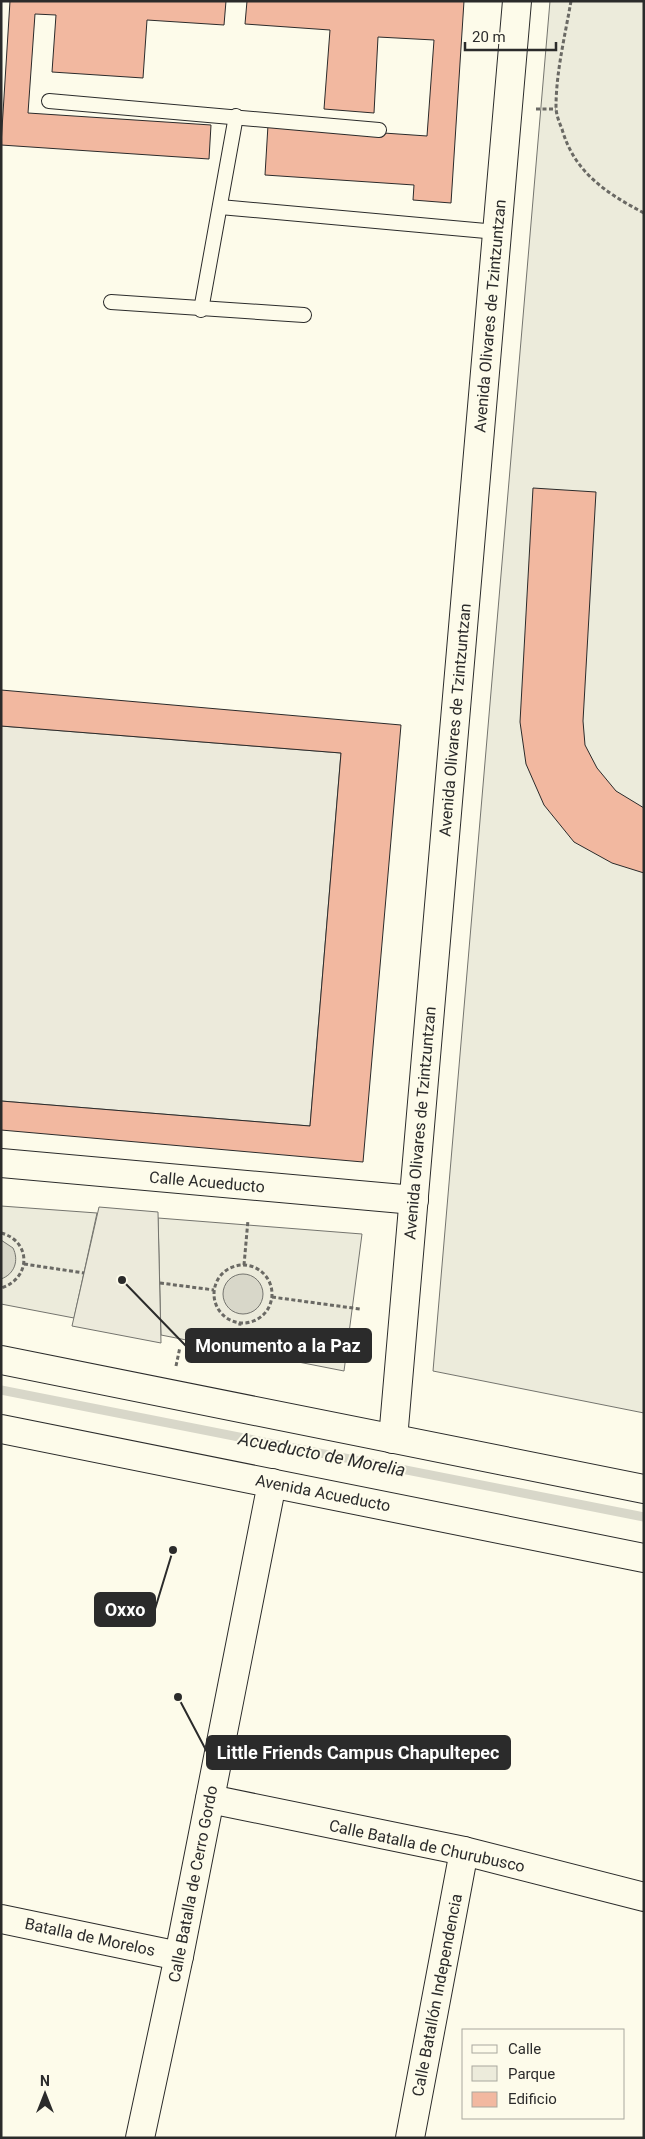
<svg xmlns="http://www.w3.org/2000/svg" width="645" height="2139" font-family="Roboto,sans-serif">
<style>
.green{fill:#ecebdb;stroke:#74746e}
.parking{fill:#eceadb;stroke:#74746e}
.water{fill:#d8d7c9;stroke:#74746e}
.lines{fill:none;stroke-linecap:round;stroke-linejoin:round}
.stream{stroke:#d8d7c9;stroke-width:9}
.building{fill:#f2b8a0;stroke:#2b2b2b}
.service-casing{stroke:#2b2b2b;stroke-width:16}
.minor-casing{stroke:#2b2b2b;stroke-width:30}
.primary-casing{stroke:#2b2b2b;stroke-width:30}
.path{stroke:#6a6964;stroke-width:3;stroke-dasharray:4 2.5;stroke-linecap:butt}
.service{stroke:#fdfbea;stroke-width:14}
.minor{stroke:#fdfbea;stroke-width:28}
.primary{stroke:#fdfbea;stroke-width:28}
.labels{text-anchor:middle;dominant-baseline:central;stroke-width:4;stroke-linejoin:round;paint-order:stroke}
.street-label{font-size:16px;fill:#2b2b2b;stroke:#fdfbea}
.water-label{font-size:18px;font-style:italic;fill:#2b2b2b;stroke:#fdfbea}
.leader{fill:none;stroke:#2b2b2b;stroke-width:2}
.callout-dot{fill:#2b2b2b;stroke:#fdfbea;stroke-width:2}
.callout{fill:#2b2b2b;stroke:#2b2b2b;stroke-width:2}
.callout-label{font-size:18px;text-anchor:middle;font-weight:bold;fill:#fff}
</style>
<rect width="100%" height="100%" fill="#fdfbea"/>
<g class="green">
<polygon points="550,1 644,1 644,1413 433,1371"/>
<polygon points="1,1206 97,1213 74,1318 1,1304"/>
<polygon points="158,1218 362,1234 344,1371 161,1335"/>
</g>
<g class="parking">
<polygon points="1,726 341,753 310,1126 1,1101"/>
<polygon points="99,1207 158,1212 161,1343 72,1326"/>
</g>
<g class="water">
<path d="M1 1240 13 1248C19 1260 15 1274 1 1279Z"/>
<circle cx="243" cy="1294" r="20"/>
</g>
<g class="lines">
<polyline class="stream" points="1,1390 644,1517"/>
</g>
<g class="building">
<polygon points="10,1 226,1 224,25 147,20 143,78 52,72 56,15 35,14 28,113 211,125 209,159 1,145"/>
<polygon points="247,1 464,1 451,203 413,200 414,185 265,175 268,125 427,136 434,40 378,37 374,113 324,109 330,30 245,24"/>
<polygon points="533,488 596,492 583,721 585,745 597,768 616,791 644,808 644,873 612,863 574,842 544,805 526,764 520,722"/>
<polygon points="1,690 401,725 363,1162 1,1130 1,1101 310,1126 341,753 1,726"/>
</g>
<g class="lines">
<defs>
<g id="service">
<polyline points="49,101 379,130"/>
<polyline points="220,207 497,232"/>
<polyline points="111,302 304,315"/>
<polyline points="201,310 236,116"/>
</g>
<g id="minor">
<polyline points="1,1163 414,1200"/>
<polyline points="393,1439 517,1"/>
<polyline points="210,1799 464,1851 644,1897"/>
<polyline points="1,1919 179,1956"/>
<polyline points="140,2138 179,1956 272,1483"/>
<polyline points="410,2138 464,1851"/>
</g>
<g id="primary">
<polyline points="1,1360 644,1489"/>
<polyline points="1,1429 644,1558"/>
</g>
</defs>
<use href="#service" class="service-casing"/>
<use href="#minor" class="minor-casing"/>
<use href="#primary" class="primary-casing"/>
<g class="path">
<path d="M571 1C565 36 556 72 556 107 556 114 559 122 562 129 574 172 606 193 644 213"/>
<polyline points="536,109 556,109"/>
<path d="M1 1233C32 1241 31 1279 1 1288"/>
<polyline points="24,1264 84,1273"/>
<polyline points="244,1265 248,1220"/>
<circle cx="243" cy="1294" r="29"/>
<polyline points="160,1283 214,1290"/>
<polyline points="272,1297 360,1309"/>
<polyline points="237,1358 240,1323"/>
<polyline points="176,1366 180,1347"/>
</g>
<use href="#service" class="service"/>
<use href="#minor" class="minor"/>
<use href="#primary" class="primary"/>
</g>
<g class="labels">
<g class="street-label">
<text transform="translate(490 316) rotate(-85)">Avenida Olivares de Tzintzuntzan</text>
<text transform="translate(455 720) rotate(-85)">Avenida Olivares de Tzintzuntzan</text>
<text transform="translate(420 1123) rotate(-85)">Avenida Olivares de Tzintzuntzan</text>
<text transform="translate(207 1182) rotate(5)">Calle Acueducto</text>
<text transform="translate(323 1493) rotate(11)">Avenida Acueducto</text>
<text transform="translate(427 1846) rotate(12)">Calle Batalla de Churubusco</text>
<text transform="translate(193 1884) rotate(-79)">Calle Batalla de Cerro Gordo</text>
<text transform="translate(90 1937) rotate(12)">Batalla de Morelos</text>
<text transform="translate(437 1995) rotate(-79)">Calle Batallón Independencia</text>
</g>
<g class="water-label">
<text transform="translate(322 1454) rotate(11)">Acueducto de Morelia</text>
</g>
</g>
<path class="leader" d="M122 1280L186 1346M173 1550L155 1609M178 1697L207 1752"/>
<g class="callout-dot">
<circle cx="122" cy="1280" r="5"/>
<circle cx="173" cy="1550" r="5"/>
<circle cx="178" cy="1697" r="5"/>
</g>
<g class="callout">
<rect x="186" y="1329" width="185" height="33" rx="5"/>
<rect x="95" y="1593" width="60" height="33" rx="5"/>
<rect x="207" y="1736" width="303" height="33" rx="5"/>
</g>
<g class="callout-label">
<text x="278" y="1352">Monumento a la Paz</text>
<text x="125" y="1616">Oxxo</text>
<text x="358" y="1759">Little Friends Campus Chapultepec</text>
</g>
<rect width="645" height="2139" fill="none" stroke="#2b2b2b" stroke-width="5"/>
<rect x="462" y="2029" width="162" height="90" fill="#fdfbea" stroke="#a9a89e"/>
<rect x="472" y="2045" width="25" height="8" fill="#fdfbea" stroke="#a9a89e"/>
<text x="508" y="2054" font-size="15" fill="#2b2b2b">Calle</text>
<rect x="472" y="2066" width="25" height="15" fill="#ecebdb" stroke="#a9a89e"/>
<text x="508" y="2079" font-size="15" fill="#2b2b2b">Parque</text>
<rect x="472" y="2092" width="25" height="15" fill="#f2b8a0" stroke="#a9a89e"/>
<text x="508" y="2104" font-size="15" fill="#2b2b2b">Edificio</text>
<g transform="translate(45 2094)" stroke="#fdfbea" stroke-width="4" paint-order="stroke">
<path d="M0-4L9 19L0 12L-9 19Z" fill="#2b2b2b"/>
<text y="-8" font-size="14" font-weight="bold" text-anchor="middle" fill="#2b2b2b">N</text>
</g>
<path d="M465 42v8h91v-8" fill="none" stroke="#2b2b2b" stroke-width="2.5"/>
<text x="472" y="42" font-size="15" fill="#2b2b2b" stroke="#fdfbea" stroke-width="4" paint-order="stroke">20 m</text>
</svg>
